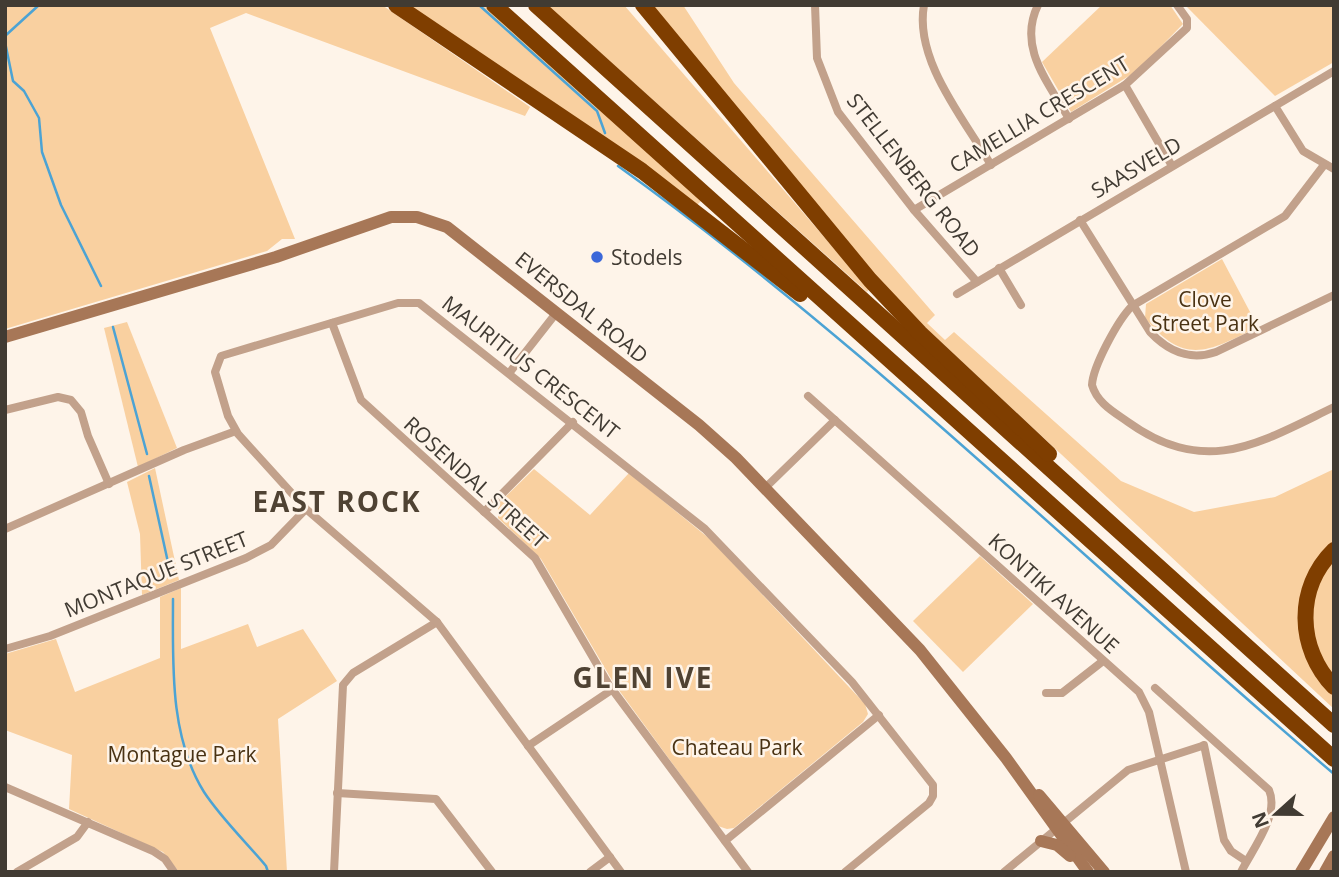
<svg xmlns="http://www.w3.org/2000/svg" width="1339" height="877" font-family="'Open Sans',sans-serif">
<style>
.green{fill:#f9d0a0}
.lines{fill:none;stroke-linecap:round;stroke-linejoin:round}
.stream{stroke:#4ca3d4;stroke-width:2.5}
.street{stroke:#c2a18b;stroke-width:8}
.secondary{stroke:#a77757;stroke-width:12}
.highway{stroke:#7f3e00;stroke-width:16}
.poi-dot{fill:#3c68d9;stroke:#fef4e9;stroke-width:2.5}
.labels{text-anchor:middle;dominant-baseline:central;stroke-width:5;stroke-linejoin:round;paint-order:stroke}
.street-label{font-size:21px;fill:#413b33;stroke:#fef4e9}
.poi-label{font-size:21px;fill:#413b33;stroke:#fef4e9;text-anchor:start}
.park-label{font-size:21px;fill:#493213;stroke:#fef4e9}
.district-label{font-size:28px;font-weight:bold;letter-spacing:2px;fill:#4f4233;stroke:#fef4e9}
</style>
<rect width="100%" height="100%" fill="#fef4e9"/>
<g class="green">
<polygon points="5,5 382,5 530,107 525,116 246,13 210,28 295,239 282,239 267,251 5,329"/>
<polygon points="407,5 483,5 702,200 697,205"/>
<polygon points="547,5 624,5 869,289 867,292"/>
<polygon points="649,5 683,5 734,83 935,315 927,323 945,340 954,332 1121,481 1194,512 1275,497 1334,469 1334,709 897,301"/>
<polygon points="1102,5 1170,5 1183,24 1137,71 1071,112 1042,62"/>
<polygon points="1185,5 1334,5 1334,62 1275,96"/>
<path d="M1222 259 1258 327C1209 351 1185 367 1145 318L1146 304Z"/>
<polygon points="127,322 177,448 138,467 104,328"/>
<polygon points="155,468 179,580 142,595 140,534 127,482"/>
<polygon points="534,469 590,515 629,473 711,540 865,704 868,714 863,722 734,828 727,829 718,826 613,682 541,559 498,518 498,504"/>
<polygon points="980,556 1033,604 963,672 913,621"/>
<polygon points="181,588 181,649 248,624 257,647 303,629 337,681 278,719 287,872 179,872 163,852 69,809 72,755 5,730 5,654 56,639 75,692 160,658 160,597"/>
</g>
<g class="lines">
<g class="stream">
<polyline points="479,5 597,111 605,133"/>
<polyline points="5,36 39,5"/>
<polyline points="5,42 13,81 24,91 39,118 42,152 61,205 101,286"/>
<path d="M618 166C873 349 1095 572 1334 774"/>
<polyline points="113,327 147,454"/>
<polyline points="149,476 171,576"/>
<path d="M173 599C173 663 169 736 204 792 221 818 246 842 266 866L268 872"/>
</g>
<g class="street">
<polyline points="815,5 817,58 838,112 914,210 977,282"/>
<path d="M924 5C914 60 964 119 991 165"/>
<path d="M1038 5C1017 48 1049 83 1069 119"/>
<polyline points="1125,85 1172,166"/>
<polyline points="1275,106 1303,151 1334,169"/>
<path d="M1324 165 1285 216 1132 306C1118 320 1093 366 1092 385 1097 403 1114 412 1128 422 1206 478 1259 443 1334 407"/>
<polyline points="914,210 1125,85 1187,28 1187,19 1177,5"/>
<path d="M1080 220 1150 332C1169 352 1190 361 1216 352L1334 295"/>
<polyline points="999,268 1021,305"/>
<polyline points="957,294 1334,71"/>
<polyline points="332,323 361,400 535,558 609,685 748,872"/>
<polyline points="510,372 557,312"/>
<polyline points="808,396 1139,692 1149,712 1186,872"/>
<polyline points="5,410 58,397 71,400 81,412 88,436 109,484"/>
<polyline points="765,488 835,420"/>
<polyline points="484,512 573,422"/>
<polyline points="5,529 184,450 236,431"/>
<polyline points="5,649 50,636 246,558 271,545 306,509"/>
<path d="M1155 688 1269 790C1280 815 1252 850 1241 872"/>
<polyline points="1046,693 1062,693 1103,661"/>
<polyline points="1204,745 1224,840 1231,851 1246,861"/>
<polyline points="528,746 613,689"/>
<polyline points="5,787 153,851 165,859 174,872"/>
<polyline points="337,793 436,799 492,872"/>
<polyline points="725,841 879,715"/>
<polyline points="17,872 77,837 88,822"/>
<polyline points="334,872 343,685 353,673 437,622"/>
<polyline points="590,872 610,857"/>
<polyline points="621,872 437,622 306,509 238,434 228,416 215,372 221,356 398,303 419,303 705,529 852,682 933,785 933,796 929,803 845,872"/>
<polyline points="1004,872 1128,770 1202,746"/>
</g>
<g class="secondary">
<polyline points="5,337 276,257 391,217 417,217 447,227 699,425 736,458 920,650 1006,758 1088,872"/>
<polyline points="1039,795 1104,872"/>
<polyline points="1041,841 1057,845 1070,856"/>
<polyline points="1301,872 1334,817"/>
<polyline points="1325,872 1334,856"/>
</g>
<g class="highway">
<polyline points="396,5 642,171 800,294"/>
<polyline points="494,5 1334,759"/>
<polyline points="536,5 1334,725"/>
<polyline points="643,5 870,280 920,333 1049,454"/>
<path d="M1334 550C1295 588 1297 649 1334 687"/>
</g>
</g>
<circle class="poi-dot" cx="597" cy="257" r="7"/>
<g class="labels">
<g class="street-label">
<text transform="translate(1039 114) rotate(-31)">CAMELLIA CRESCENT</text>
<text transform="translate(1136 167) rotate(-30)">SAASVELD</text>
<text transform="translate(914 175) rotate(52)">STELLENBERG ROAD</text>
<text transform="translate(582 307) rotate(39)">EVERSDAL ROAD</text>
<text transform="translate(531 367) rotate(38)">MAURITIUS CRESCENT</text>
<text transform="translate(476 482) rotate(42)">ROSENDAL STREET</text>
<text transform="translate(156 574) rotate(-22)">MONTAQUE STREET</text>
<text transform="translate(1054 593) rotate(42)">KONTIKI AVENUE</text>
</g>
<g class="poi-label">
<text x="611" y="257">Stodels</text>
</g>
<g class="park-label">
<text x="1205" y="299">Clove<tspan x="1205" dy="24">Street Park</tspan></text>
<text x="737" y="747">Chateau Park</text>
<text x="182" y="754">Montague Park</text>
</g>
<g class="district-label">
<text x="337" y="501">EAST ROCK</text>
<text x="643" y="677">GLEN IVE</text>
</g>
</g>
<rect width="1339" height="877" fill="none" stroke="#413b33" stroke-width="14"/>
<g transform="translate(1276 814) rotate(249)" stroke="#fef4e9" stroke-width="5" paint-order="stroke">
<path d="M0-5L12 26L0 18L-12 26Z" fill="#413b33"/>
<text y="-10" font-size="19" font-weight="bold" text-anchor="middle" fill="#413b33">N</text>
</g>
</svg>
